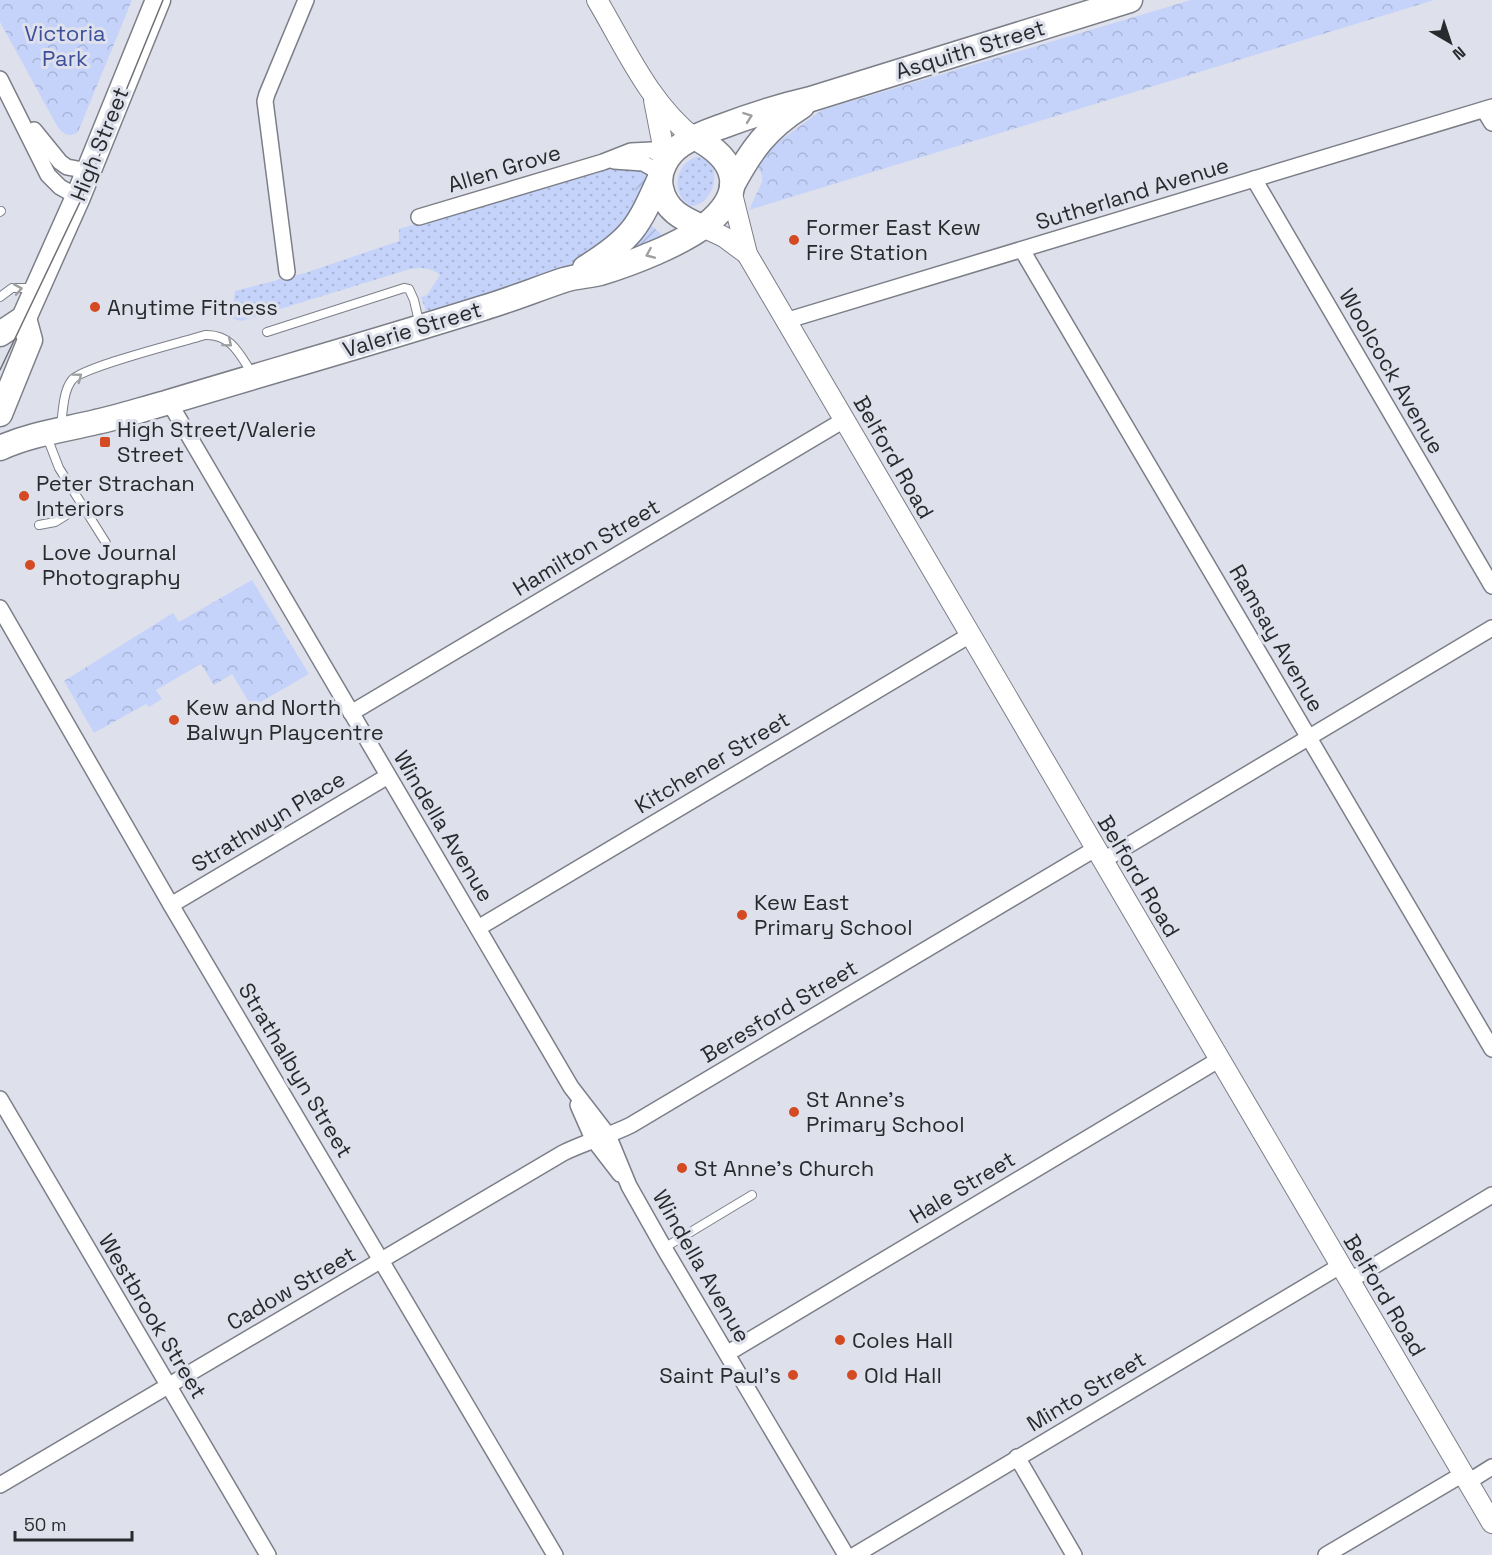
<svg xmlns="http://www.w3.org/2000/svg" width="1492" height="1555" font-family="'Space Grotesk',sans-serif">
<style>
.grass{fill:url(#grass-dots)}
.park{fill:url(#park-crowns)}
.garden{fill:url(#garden-furrows)}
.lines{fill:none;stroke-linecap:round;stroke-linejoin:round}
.service-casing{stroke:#7c7f88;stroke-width:10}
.minor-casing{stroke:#7c7f88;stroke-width:18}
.tertiary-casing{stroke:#7c7f88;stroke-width:22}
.primary-casing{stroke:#7c7f88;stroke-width:27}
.service{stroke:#fff;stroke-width:8}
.minor{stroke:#fff;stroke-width:15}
.tertiary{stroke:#fff;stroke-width:20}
.primary{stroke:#fff;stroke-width:24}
.tram{stroke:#6e7076;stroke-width:1.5}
.oneway{stroke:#9e9fa0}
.poi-dot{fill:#d44b23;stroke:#dee1eb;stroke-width:2}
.labels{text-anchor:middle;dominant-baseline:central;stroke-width:6;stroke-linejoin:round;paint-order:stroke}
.park-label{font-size:22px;fill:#3c509b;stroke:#dee1eb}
.street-label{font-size:22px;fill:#282a2d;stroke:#dee1eb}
.poi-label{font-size:22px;fill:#282a2d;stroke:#dee1eb;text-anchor:start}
</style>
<defs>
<pattern id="grass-dots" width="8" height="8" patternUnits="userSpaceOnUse" patternTransform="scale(1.5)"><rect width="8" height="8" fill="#c5d3fa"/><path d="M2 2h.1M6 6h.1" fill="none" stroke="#a9b5d7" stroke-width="1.8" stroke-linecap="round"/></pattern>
<pattern id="park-crowns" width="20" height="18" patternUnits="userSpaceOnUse" patternTransform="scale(1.5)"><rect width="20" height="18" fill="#c5d3fa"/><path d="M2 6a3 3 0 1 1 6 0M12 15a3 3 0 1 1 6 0" fill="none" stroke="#a9b5d7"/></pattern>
<pattern id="garden-furrows" width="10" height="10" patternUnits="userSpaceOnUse" patternTransform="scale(1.5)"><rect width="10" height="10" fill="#c5d3fa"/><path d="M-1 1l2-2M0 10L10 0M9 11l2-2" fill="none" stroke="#a9b5d7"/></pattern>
</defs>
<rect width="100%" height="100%" fill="#dee1eb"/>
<g class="grass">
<path d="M697 157C725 159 716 205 691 206 670 196 675 162 697 157Z"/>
<path d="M626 167 643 168 632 199 639 205 627 225 582 260 427 314 421 297 427 295 440 275C431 267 421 268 410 269L241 321 231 318 235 291 305 273 399 241V229L586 174Z"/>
</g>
<g class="park">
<path d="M0 0H132L78 132C69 139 61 133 56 124L0 22Z"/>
<polygon points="1191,0 1434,0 749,210 762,182 762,176 756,162 763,153 822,110"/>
<polygon points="252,580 309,674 252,707 232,674 214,685 201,664 156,690 162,699 149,707 146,704 94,733 64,681 173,613 179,622"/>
</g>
<g class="garden">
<polygon points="643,168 647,172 647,183 634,204 632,199"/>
<polygon points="650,224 662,235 634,250 632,248"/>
</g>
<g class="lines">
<defs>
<g id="service">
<polyline points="0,212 1,211"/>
<polyline points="0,297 12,288 32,288"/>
<polyline points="267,332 404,288 409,289 414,300 420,326"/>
<path d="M61 425C63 412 63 391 72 380 82 367 183 342 205 335 232 334 240 355 253 375"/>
<polyline points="47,437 59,468 106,543"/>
<polyline points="39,525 55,522 81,506"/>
<polyline points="664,1248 752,1195"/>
</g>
<g id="minor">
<polyline points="0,79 48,175 60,187 78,197"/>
<polyline points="1484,110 1492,123"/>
<polyline points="34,130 60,162 67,167 88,171"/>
<polyline points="614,161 643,163 661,173"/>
<polyline points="1254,179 1492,586"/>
<polyline points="419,217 603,162 631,151 652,150 667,160"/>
<polyline points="1022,250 1492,1049"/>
<polyline points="287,272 265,101 267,94 306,0"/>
<polyline points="785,321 1492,107"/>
<polyline points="169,402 571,1087 608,1135 629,1186 664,1248 846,1555"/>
<polyline points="0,608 171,905 555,1555"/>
<polyline points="351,713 844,420"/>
<polyline points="1102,861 1492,628"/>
<polyline points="171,905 388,776"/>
<polyline points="478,928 970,635"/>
<polyline points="0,1099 268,1555"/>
<polyline points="578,1105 593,1139 620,1174"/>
<polyline points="1349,1281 1492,1195"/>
<polyline points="728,1353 1220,1059"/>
<polyline points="1017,1457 1074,1555"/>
<polyline points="1468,1482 1492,1467"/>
<path d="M0 1485 563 1153C585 1142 609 1136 631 1125L1095 849"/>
<polyline points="855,1555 1340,1266"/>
<polyline points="1326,1555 1463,1474"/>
</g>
<g id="tertiary">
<path d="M597 0C625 47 649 103 694 138"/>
<polyline points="654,100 662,141 668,160"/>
<polyline points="731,190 747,254 1492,1523"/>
<polyline points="703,227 724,237 747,254"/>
</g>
<g id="primary">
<path d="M732 186C751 150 767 128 802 106"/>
<path d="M702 227C683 219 665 210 661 188 657 171 668 154 681 145 694 136 709 131 723 126 752 115 781 106 811 99L1130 0"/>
<path d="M585 268C632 239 638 227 660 178"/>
<polyline points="0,334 24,318 78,197 158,0"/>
<polyline points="0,414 30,340 24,318"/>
<path d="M0 448C31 434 63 430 96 422 120 417 143 409 166 403 272 371 378 341 483 308 510 300 537 289 564 280 576 276 588 276 600 273 630 264 682 244 707 224 747 191 737 159 694 137"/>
</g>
</defs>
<use href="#service" class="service-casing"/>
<use href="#minor" class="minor-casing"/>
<use href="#tertiary" class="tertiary-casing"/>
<use href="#primary" class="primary-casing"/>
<use href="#service" class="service"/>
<use href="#minor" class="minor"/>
<use href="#tertiary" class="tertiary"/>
<use href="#primary" class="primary"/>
<polyline class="tram" points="0,370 82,198 163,0"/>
</g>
<defs><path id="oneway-chevron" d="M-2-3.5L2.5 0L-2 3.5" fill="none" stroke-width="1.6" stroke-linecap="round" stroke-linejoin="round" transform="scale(1.5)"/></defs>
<g class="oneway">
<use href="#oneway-chevron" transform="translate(748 117) rotate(-20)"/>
<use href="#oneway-chevron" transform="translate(650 254) rotate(157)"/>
<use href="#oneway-chevron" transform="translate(18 289) rotate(-10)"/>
<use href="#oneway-chevron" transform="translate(228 343) rotate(40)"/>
<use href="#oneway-chevron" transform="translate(78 377) rotate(-37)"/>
</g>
<g class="poi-dot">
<circle cx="794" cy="240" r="6"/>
<circle cx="95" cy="307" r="6"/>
<rect x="99" y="436" width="12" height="12" rx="3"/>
<circle cx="24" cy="496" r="6"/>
<circle cx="30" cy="565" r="6"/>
<circle cx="174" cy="720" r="6"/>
<circle cx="742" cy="915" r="6"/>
<circle cx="794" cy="1112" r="6"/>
<circle cx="682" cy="1168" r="6"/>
<circle cx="840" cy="1340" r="6"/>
<circle cx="793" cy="1375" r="6"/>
<circle cx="852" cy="1375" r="6"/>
</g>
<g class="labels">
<g class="park-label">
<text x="65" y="33">Victoria<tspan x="65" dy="25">Park</tspan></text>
</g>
<g class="street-label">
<text transform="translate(970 49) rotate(-17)">Asquith Street</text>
<text transform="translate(99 144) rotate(-68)">High Street</text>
<text transform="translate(504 168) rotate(-17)">Allen Grove</text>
<text transform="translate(1132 193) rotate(-17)">Sutherland Avenue</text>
<text transform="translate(412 329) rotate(-17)">Valerie Street</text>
<text transform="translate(1392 371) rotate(60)">Woolcock Avenue</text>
<text transform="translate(894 457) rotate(60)">Belford Road</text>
<text transform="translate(586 547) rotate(-31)">Hamilton Street</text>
<text transform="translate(1277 638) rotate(60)">Ramsay Avenue</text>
<text transform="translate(712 762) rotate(-31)">Kitchener Street</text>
<text transform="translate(268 821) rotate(-31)">Strathwyn Place</text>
<text transform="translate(444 826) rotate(59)">Windella Avenue</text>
<text transform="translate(1139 876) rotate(59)">Belford Road</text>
<text transform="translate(779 1011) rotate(-31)">Beresford Street</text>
<text transform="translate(296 1070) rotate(59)">Strathalbyn Street</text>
<text transform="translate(962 1187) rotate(-31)">Hale Street</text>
<text transform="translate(702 1266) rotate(60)">Windella Avenue</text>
<text transform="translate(291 1288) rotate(-30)">Cadow Street</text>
<text transform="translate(1385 1295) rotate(59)">Belford Road</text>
<text transform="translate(153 1316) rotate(59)">Westbrook Street</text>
<text transform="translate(1086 1391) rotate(-31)">Minto Street</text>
</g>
<g class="poi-label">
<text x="806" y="227">Former East Kew<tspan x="806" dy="25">Fire Station</tspan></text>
<text x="107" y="307">Anytime Fitness</text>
<text x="117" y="429">High Street/Valerie<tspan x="117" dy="25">Street</tspan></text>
<text x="36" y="483">Peter Strachan<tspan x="36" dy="25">Interiors</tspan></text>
<text x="42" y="552">Love Journal<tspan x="42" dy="25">Photography</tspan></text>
<text x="186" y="707">Kew and North<tspan x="186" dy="25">Balwyn Playcentre</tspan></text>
<text x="754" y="902">Kew East<tspan x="754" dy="25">Primary School</tspan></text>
<text x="806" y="1099">St Anne's<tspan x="806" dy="25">Primary School</tspan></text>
<text x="694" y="1168">St Anne's Church</text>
<text x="852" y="1340">Coles Hall</text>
<text x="781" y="1375" text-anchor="end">Saint Paul's</text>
<text x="864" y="1375">Old Hall</text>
</g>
</g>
<g transform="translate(1450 42) rotate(141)" stroke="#dee1eb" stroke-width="4.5" paint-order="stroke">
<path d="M0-4.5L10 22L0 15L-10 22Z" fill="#282a2d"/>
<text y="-9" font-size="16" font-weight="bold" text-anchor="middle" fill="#282a2d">N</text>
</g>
<path d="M15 1531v9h117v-9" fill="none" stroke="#282a2d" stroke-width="3"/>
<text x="24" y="1531" font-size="18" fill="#282a2d" stroke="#dee1eb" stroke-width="4.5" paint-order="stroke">50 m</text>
</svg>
